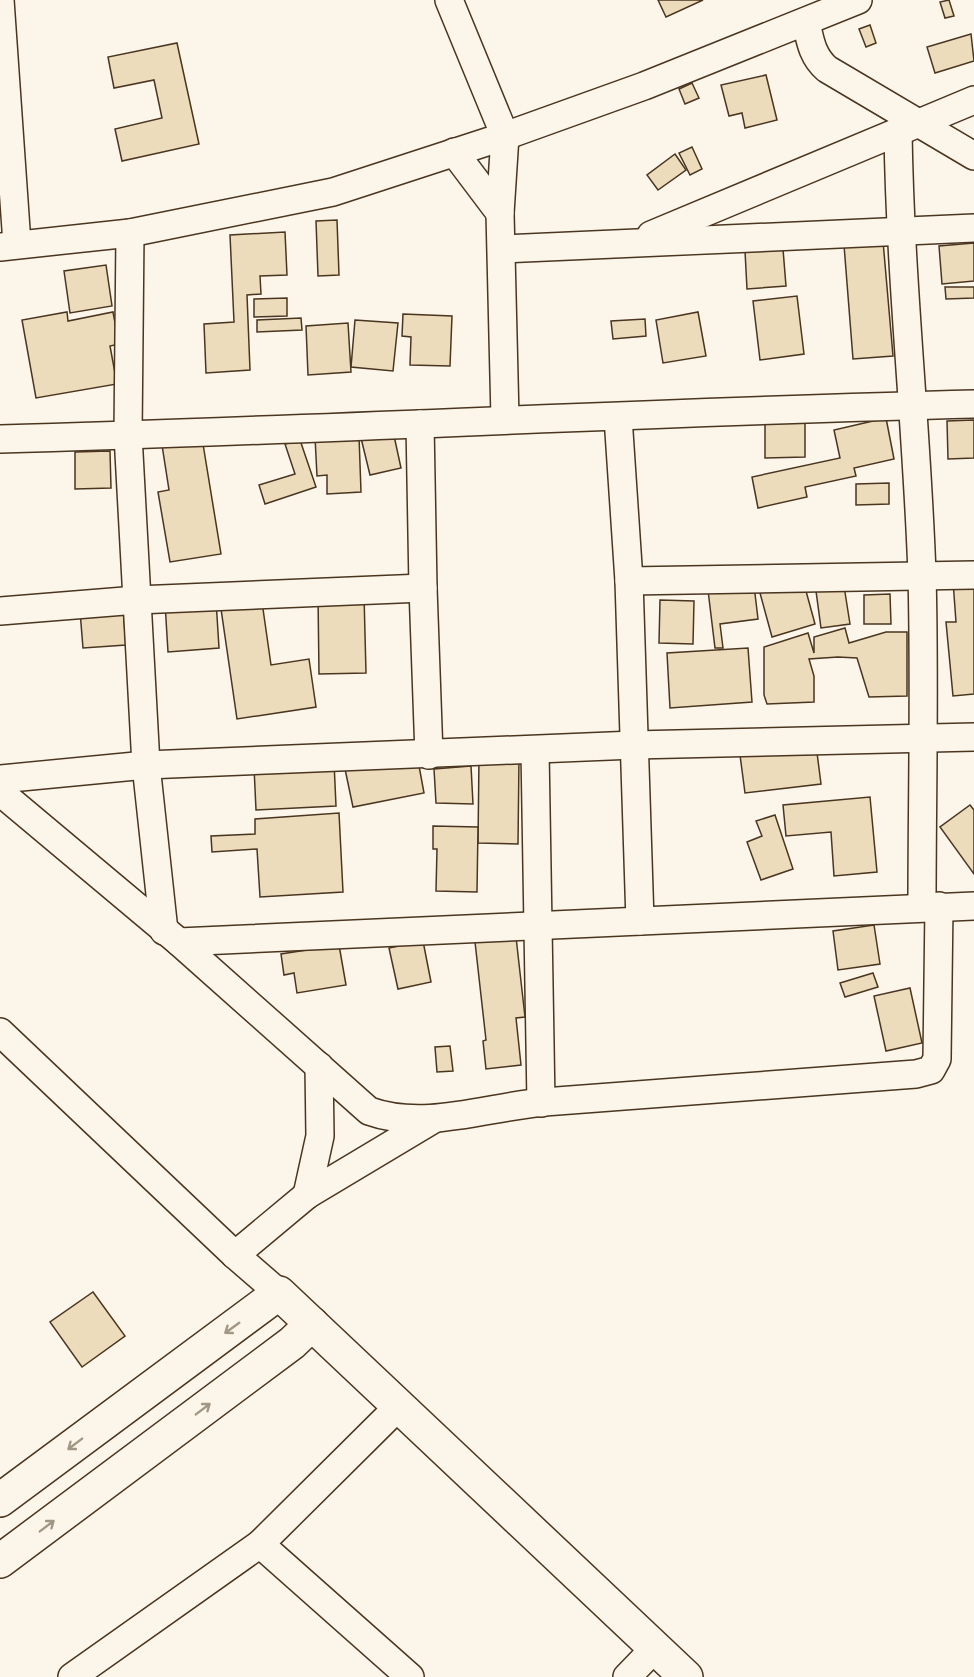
<svg xmlns="http://www.w3.org/2000/svg" width="974" height="1677" font-family="'PT Sans',sans-serif">
<style>
.building{fill:#ecdcbc;stroke:#4a3520;stroke-width:1.5}
.lines{fill:none;stroke-linecap:round;stroke-linejoin:round}
.minor-casing{stroke:#4a3520;stroke-width:30}
.major-casing{stroke:#4a3520;stroke-width:36}
.minor{stroke:#fbf6e9;stroke-width:27}
.major{stroke:#fbf6e9;stroke-width:33}
.oneway{stroke:#a29684}
</style>
<rect width="100%" height="100%" fill="#fbf6e9"/>
<g class="building">
<polygon points="658,0 703,0 666,17"/>
<polygon points="949,0 954,16 945,18 940,2"/>
<polygon points="870,25 876,43 866,47 859,29"/>
<polygon points="971,34 974,61 935,73 927,47"/>
<polygon points="177,43 199,144 122,161 115,129 162,118 154,80 114,88 108,57"/>
<polygon points="766,75 777,120 745,128 742,113 729,116 721,85"/>
<polygon points="692,83 699,98 685,104 679,89"/>
<polygon points="692,147 702,169 690,175 679,153"/>
<polygon points="675,154 686,170 658,190 647,175"/>
<polygon points="337,220 339,275 318,276 316,221"/>
<polygon points="285,232 287,275 260,276 261,294 247,295 250,370 206,373 204,324 234,322 230,235"/>
<polygon points="883,241 893,356 853,359 844,245"/>
<polygon points="974,243 974,281 942,284 939,246"/>
<polygon points="783,249 786,286 747,289 745,251"/>
<polygon points="106,265 112,306 70,313 64,271"/>
<polygon points="945,287 974,287 974,298 946,299"/>
<polygon points="797,296 804,354 760,360 753,301"/>
<polygon points="287,298 287,316 254,317 254,299"/>
<polygon points="67,312 68,321 113,312 119,344 110,346 117,384 36,398 22,320"/>
<polygon points="698,312 706,356 663,363 656,320"/>
<polygon points="403,314 452,316 450,366 410,365 411,337 402,336"/>
<polygon points="301,318 302,330 257,332 257,320"/>
<polygon points="645,319 646,336 613,339 611,321"/>
<polygon points="355,320 398,323 393,371 351,367"/>
<polygon points="348,323 351,372 308,375 306,326"/>
<polygon points="886,418 894,459 854,468 856,476 805,487 807,497 758,508 752,477 840,458 834,430"/>
<polygon points="765,420 805,420 805,457 765,458"/>
<polygon points="974,420 974,458 948,459 947,421"/>
<polygon points="393,431 401,468 370,475 361,438"/>
<polygon points="359,436 361,492 327,494 327,475 317,476 315,437"/>
<polygon points="202,438 221,554 170,562 158,492 169,490 162,445"/>
<polygon points="300,440 316,487 265,504 259,485 295,474 285,444"/>
<polygon points="110,451 111,488 75,489 75,452"/>
<polygon points="889,483 889,504 856,505 856,484"/>
<polygon points="753,577 758,619 720,624 723,648 715,648 707,582"/>
<polygon points="974,579 974,694 953,696 946,622 956,622 953,581"/>
<polygon points="803,580 815,624 772,637 760,593"/>
<polygon points="844,586 850,624 821,628 816,591"/>
<polygon points="890,594 891,624 864,624 864,595"/>
<polygon points="261,595 271,665 309,659 316,707 237,719 220,602"/>
<polygon points="364,595 366,673 319,674 318,596"/>
<polygon points="216,600 219,648 168,652 165,603"/>
<polygon points="660,600 694,601 693,644 659,643"/>
<polygon points="123,608 126,645 83,648 80,611"/>
<polygon points="845,628 849,643 886,632 907,632 907,696 869,697 857,658 838,657 809,659 814,676 814,702 767,704 764,695 764,647 808,633 814,653 814,637"/>
<polygon points="748,648 752,702 670,708 667,653"/>
<polygon points="816,745 821,784 745,793 740,755"/>
<polygon points="417,755 424,793 353,807 345,769"/>
<polygon points="479,758 519,758 518,844 478,843"/>
<polygon points="334,762 336,806 256,810 254,767"/>
<polygon points="471,766 473,804 436,803 434,769"/>
<polygon points="870,797 877,872 834,876 831,832 786,836 783,805"/>
<polygon points="970,805 974,810 974,874 940,827"/>
<polygon points="339,813 343,892 260,897 257,849 212,852 211,836 255,834 255,819"/>
<polygon points="775,815 793,869 761,880 747,842 762,836 756,821"/>
<polygon points="433,826 478,827 477,892 436,891 437,849 433,849"/>
<polygon points="874,925 880,964 838,970 833,931"/>
<polygon points="516,937 525,1017 516,1018 521,1065 486,1069 483,1041 486,1040 475,942"/>
<polygon points="423,941 431,982 398,989 389,948"/>
<polygon points="339,945 346,985 297,993 294,973 284,975 281,954"/>
<polygon points="873,973 878,987 845,997 840,983"/>
<polygon points="910,988 922,1043 886,1051 874,996"/>
<polygon points="450,1046 453,1071 437,1072 435,1047"/>
<polygon points="93,1292 125,1336 82,1367 50,1322"/>
</g>
<g class="lines">
<defs>
<g id="minor">
<polyline points="0,0 17,244"/>
<polyline points="449,0 505,136 500,213 505,418"/>
<path d="M806 22C810 40 812 56 827 69L974 156"/>
<path d="M898 131C900 279 917 427 922 575 925 686 922 797 922 907"/>
<polyline points="454,152 500,213"/>
<polyline points="130,233 128,435 146,765 164,931"/>
<polyline points="651,235 974,100"/>
<polyline points="0,247 130,233 333,192 505,136 644,86 858,0"/>
<polyline points="503,249 974,228"/>
<polyline points="618,417 629,581 640,921"/>
<polyline points="420,424 423,588 429,755"/>
<path d="M0 439C325 430 649 412 974 404"/>
<polyline points="629,581 974,575"/>
<polyline points="0,611 137,600 423,588"/>
<polyline points="535,751 541,1103"/>
<polyline points="0,779 146,765 634,745 974,737"/>
<path d="M0 792 179 942 369 1111C425 1131 487 1107 544 1102 668 1092 792 1084 916 1074L931 1070 937 1059 939 906"/>
<polyline points="179,942 974,906"/>
<polyline points="0,1032 235,1255 279,1293"/>
<polyline points="307,1195 320,1136 319,1066"/>
<polyline points="235,1255 307,1195 434,1119"/>
<polyline points="260,1544 410,1677"/>
<polyline points="72,1677 260,1544 399,1406"/>
<polyline points="627,1677 655,1648"/>
</g>
<g id="major">
<polyline points="0,1500 279,1293 686,1677"/>
<polyline points="0,1561 292,1343 312,1324"/>
</g>
</defs>
<use href="#minor" class="minor-casing"/>
<use href="#major" class="major-casing"/>
<use href="#minor" class="minor"/>
<use href="#major" class="major"/>
</g>
<defs><path id="oneway-shaft" d="M-6 0H5M1.5-3L5.5 0L1.5 3" fill="none" stroke-width="1.6" stroke-linecap="round" stroke-linejoin="round" transform="scale(1.5)"/></defs>
<g class="oneway">
<use href="#oneway-shaft" transform="translate(232 1328) rotate(144)"/>
<use href="#oneway-shaft" transform="translate(203 1409) rotate(-37)"/>
<use href="#oneway-shaft" transform="translate(75 1444) rotate(143)"/>
<use href="#oneway-shaft" transform="translate(47 1526) rotate(-37)"/>
</g>
</svg>
